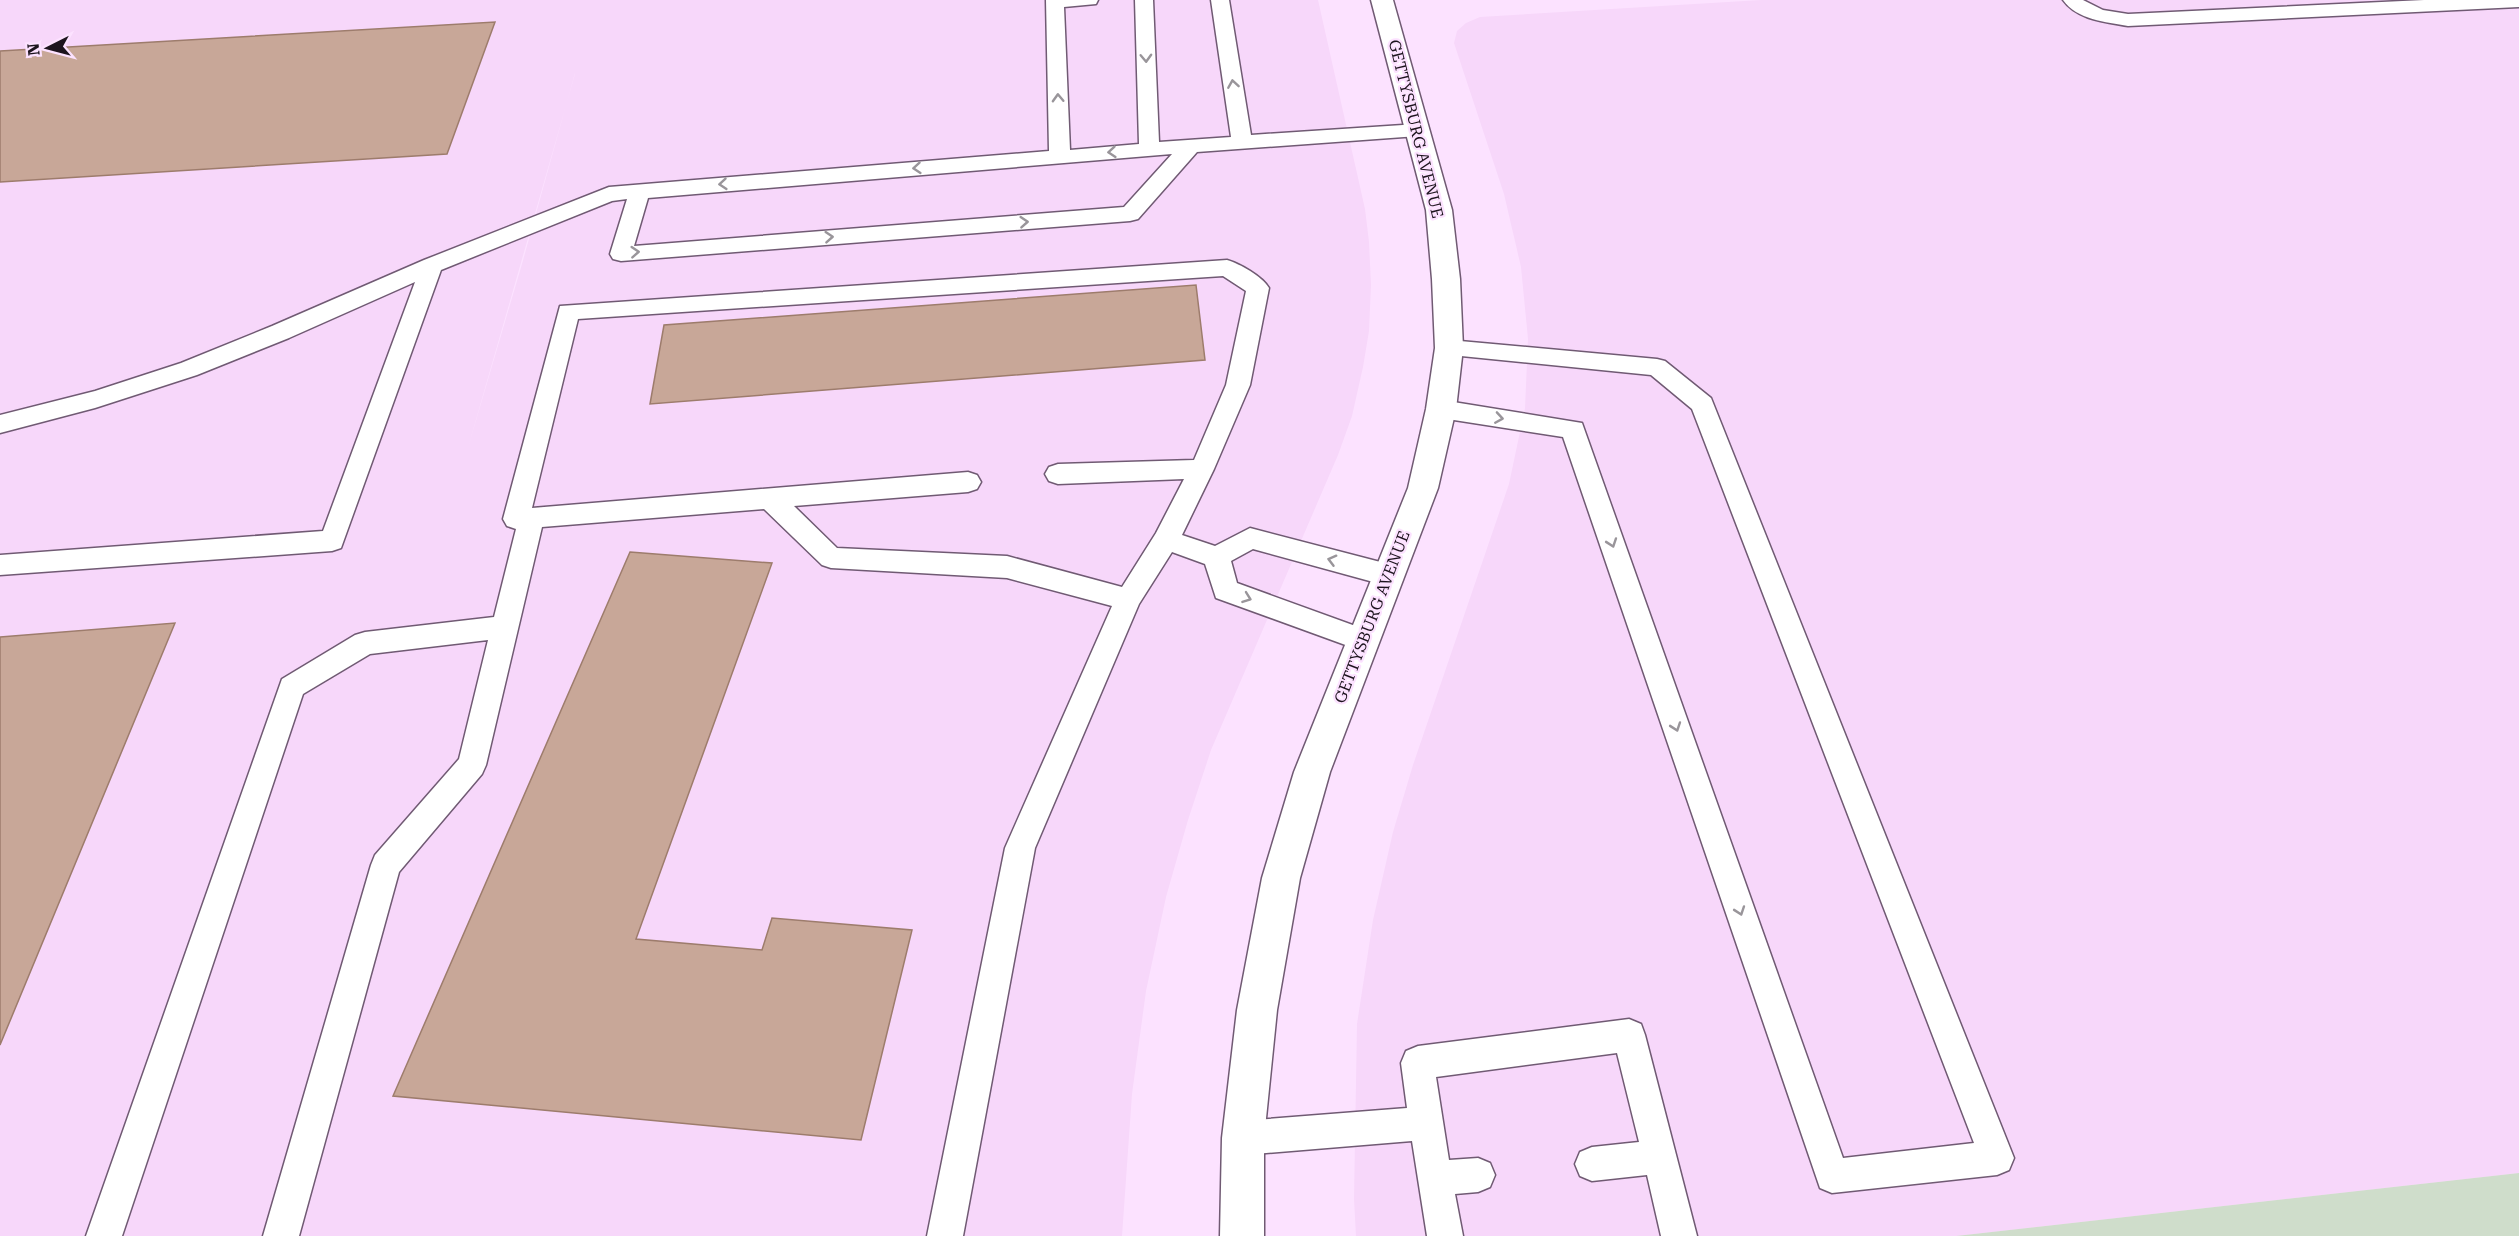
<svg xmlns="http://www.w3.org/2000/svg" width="2519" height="1236" font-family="'Roboto Serif',serif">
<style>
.built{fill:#f7d7fa;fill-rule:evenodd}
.green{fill:#cfddcb}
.building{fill:#c8a798;stroke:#9d7c6c;stroke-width:1.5}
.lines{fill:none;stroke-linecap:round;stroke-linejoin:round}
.service-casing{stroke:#705a73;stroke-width:3}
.tertiary-casing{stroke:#705a73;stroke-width:3}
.service{fill:#fff;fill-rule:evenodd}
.tertiary{fill:#fff;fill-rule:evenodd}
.oneway{stroke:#99959a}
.labels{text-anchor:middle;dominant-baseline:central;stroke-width:4.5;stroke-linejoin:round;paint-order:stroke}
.street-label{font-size:16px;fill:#1d141e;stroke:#fce2ff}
</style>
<rect width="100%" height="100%" fill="#fce2ff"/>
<g class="built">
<path d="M0 0H1318L1365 209 1369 242 1371 285 1369 331 1363 367 1352 416 1338 455 1211 750 1188 820 1166 897 1146 991 1132 1094 1122 1236H0ZM575 73 522 264 467 451 575 74Z"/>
<polygon points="1761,0 2519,0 2519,1173 1956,1236 1356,1236 1354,1199 1357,1024 1373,920 1393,832 1413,765 1509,484 1525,408 1528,339 1521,267 1504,194 1454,43 1457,31 1466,23 1480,17"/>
</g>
<polygon class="green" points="2519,1173 2519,1236 1956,1236"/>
<g class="building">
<polygon points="495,22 447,154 0,182 0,51"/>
<polygon points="1196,285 1205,360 650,404 664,325"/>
<polygon points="630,552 772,563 636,939 762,950 772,918 912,930 861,1140 393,1096"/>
<polygon points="175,623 0,1045 0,637"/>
</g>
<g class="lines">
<defs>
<g id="service">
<path d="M1046 0H1098L1096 4 1064 7 1070 150 1139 144 1135 0H1153L1159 142 1231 137 1211 0H1229L1251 135 1418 124 1425 126 1428 130 1425 134 1418 136 1197 152 1138 219 1130 221 621 261 613 259 610 254 627 199 612 201 441 270 341 548 332 551 0 575V555L323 531 415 282 289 338 197 375 95 408 0 433V415L95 391 181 363 272 326 424 260 609 187 1049 151ZM1172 154 1124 207 634 246 648 198Z"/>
<path d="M2063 0H2083L2103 10 2128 14 2424 0H2519V7L2128 26C2106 22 2077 20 2063 0Z"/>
<path d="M1227 260C1240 264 1262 276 1269 288L1250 385 1214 469 1182 535 1215 546 1250 528 1388 564 1397 568 1401 575 1397 582 1388 586 1253 549 1231 561 1237 583 1372 632 1376 640 1372 648 1362 651 1216 598 1205 564 1172 552 1139 604 1035 848 963 1236H927L1005 848 1112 606 1007 578 831 568 822 565 764 509 542 527 486 765 482 774 399 872 299 1236H263L371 865 375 855 459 759 488 640 370 654 303 694 122 1236H86L282 679 355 635 365 632 494 617 516 529 507 526 503 519 560 306ZM1223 276 1246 291 1226 385 1194 460 1058 464 1049 467 1045 474 1049 481 1058 484 1184 479 1156 533 1122 587 1007 556 837 548 794 506 968 492 977 489 981 482 977 475 968 472 532 508 578 319Z"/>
<polygon points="1449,340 1657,359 1665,361 1711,398 2014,1158 2009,1170 1997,1175 1832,1193 1820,1188 1563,437 1441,418 1432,415 1429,409 1432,403 1441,400 1582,423 1843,1158 1974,1143 1692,409 1651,375 1441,354 1437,348 1441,342"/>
<polygon points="1629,1019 1641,1024 1645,1035 1697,1236 1661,1236 1647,1175 1592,1181 1580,1176 1575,1164 1580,1152 1592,1147 1639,1142 1617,1053 1436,1077 1449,1160 1478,1158 1490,1163 1495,1175 1490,1187 1478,1192 1455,1194 1463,1236 1427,1236 1412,1141 1243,1155 1231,1150 1226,1138 1231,1126 1243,1121 1407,1108 1401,1063 1406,1051 1418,1046"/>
</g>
<polygon id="tertiary" points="1371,0 1393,0 1452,210 1460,279 1463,348 1456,409 1438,488 1330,772 1300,878 1277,1010 1264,1138 1264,1236 1220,1236 1222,1138 1237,1010 1262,878 1294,772 1408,488 1426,409 1435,348 1432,279 1426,210"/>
</defs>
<use href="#service" class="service-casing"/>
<use href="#tertiary" class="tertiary-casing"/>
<use href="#service" class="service"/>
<use href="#tertiary" class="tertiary"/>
</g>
<defs><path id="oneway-chevron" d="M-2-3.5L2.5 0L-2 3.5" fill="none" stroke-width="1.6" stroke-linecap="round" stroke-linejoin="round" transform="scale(1.5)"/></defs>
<g class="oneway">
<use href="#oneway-chevron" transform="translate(1146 58) rotate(88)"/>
<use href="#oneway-chevron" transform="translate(1233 84) rotate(-99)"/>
<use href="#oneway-chevron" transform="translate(1058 98) rotate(-92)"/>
<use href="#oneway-chevron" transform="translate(1112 152) rotate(175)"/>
<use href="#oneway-chevron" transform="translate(917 168) rotate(175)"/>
<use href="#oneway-chevron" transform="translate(723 184) rotate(175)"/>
<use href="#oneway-chevron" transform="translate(1024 222) rotate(-4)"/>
<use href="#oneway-chevron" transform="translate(829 237) rotate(-4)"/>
<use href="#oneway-chevron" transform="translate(635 252) rotate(-4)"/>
<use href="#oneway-chevron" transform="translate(1499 418) rotate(9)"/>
<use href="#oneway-chevron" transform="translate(1612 543) rotate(71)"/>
<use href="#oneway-chevron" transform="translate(1332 560) rotate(-165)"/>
<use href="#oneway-chevron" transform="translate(1247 598) rotate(20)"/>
<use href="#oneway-chevron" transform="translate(1676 727) rotate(71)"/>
<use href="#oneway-chevron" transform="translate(1740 911) rotate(71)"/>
</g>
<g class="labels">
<g class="street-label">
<text transform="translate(1416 129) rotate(76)">GETTYSBURG AVENUE</text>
<text transform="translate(1372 617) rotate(-69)">GETTYSBURG AVENUE</text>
</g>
</g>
<g transform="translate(48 48) rotate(264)" stroke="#fce2ff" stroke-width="4.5" paint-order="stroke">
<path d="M0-4.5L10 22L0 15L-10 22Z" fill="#1d141e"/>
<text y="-9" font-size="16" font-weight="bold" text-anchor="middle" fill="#1d141e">N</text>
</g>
</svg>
